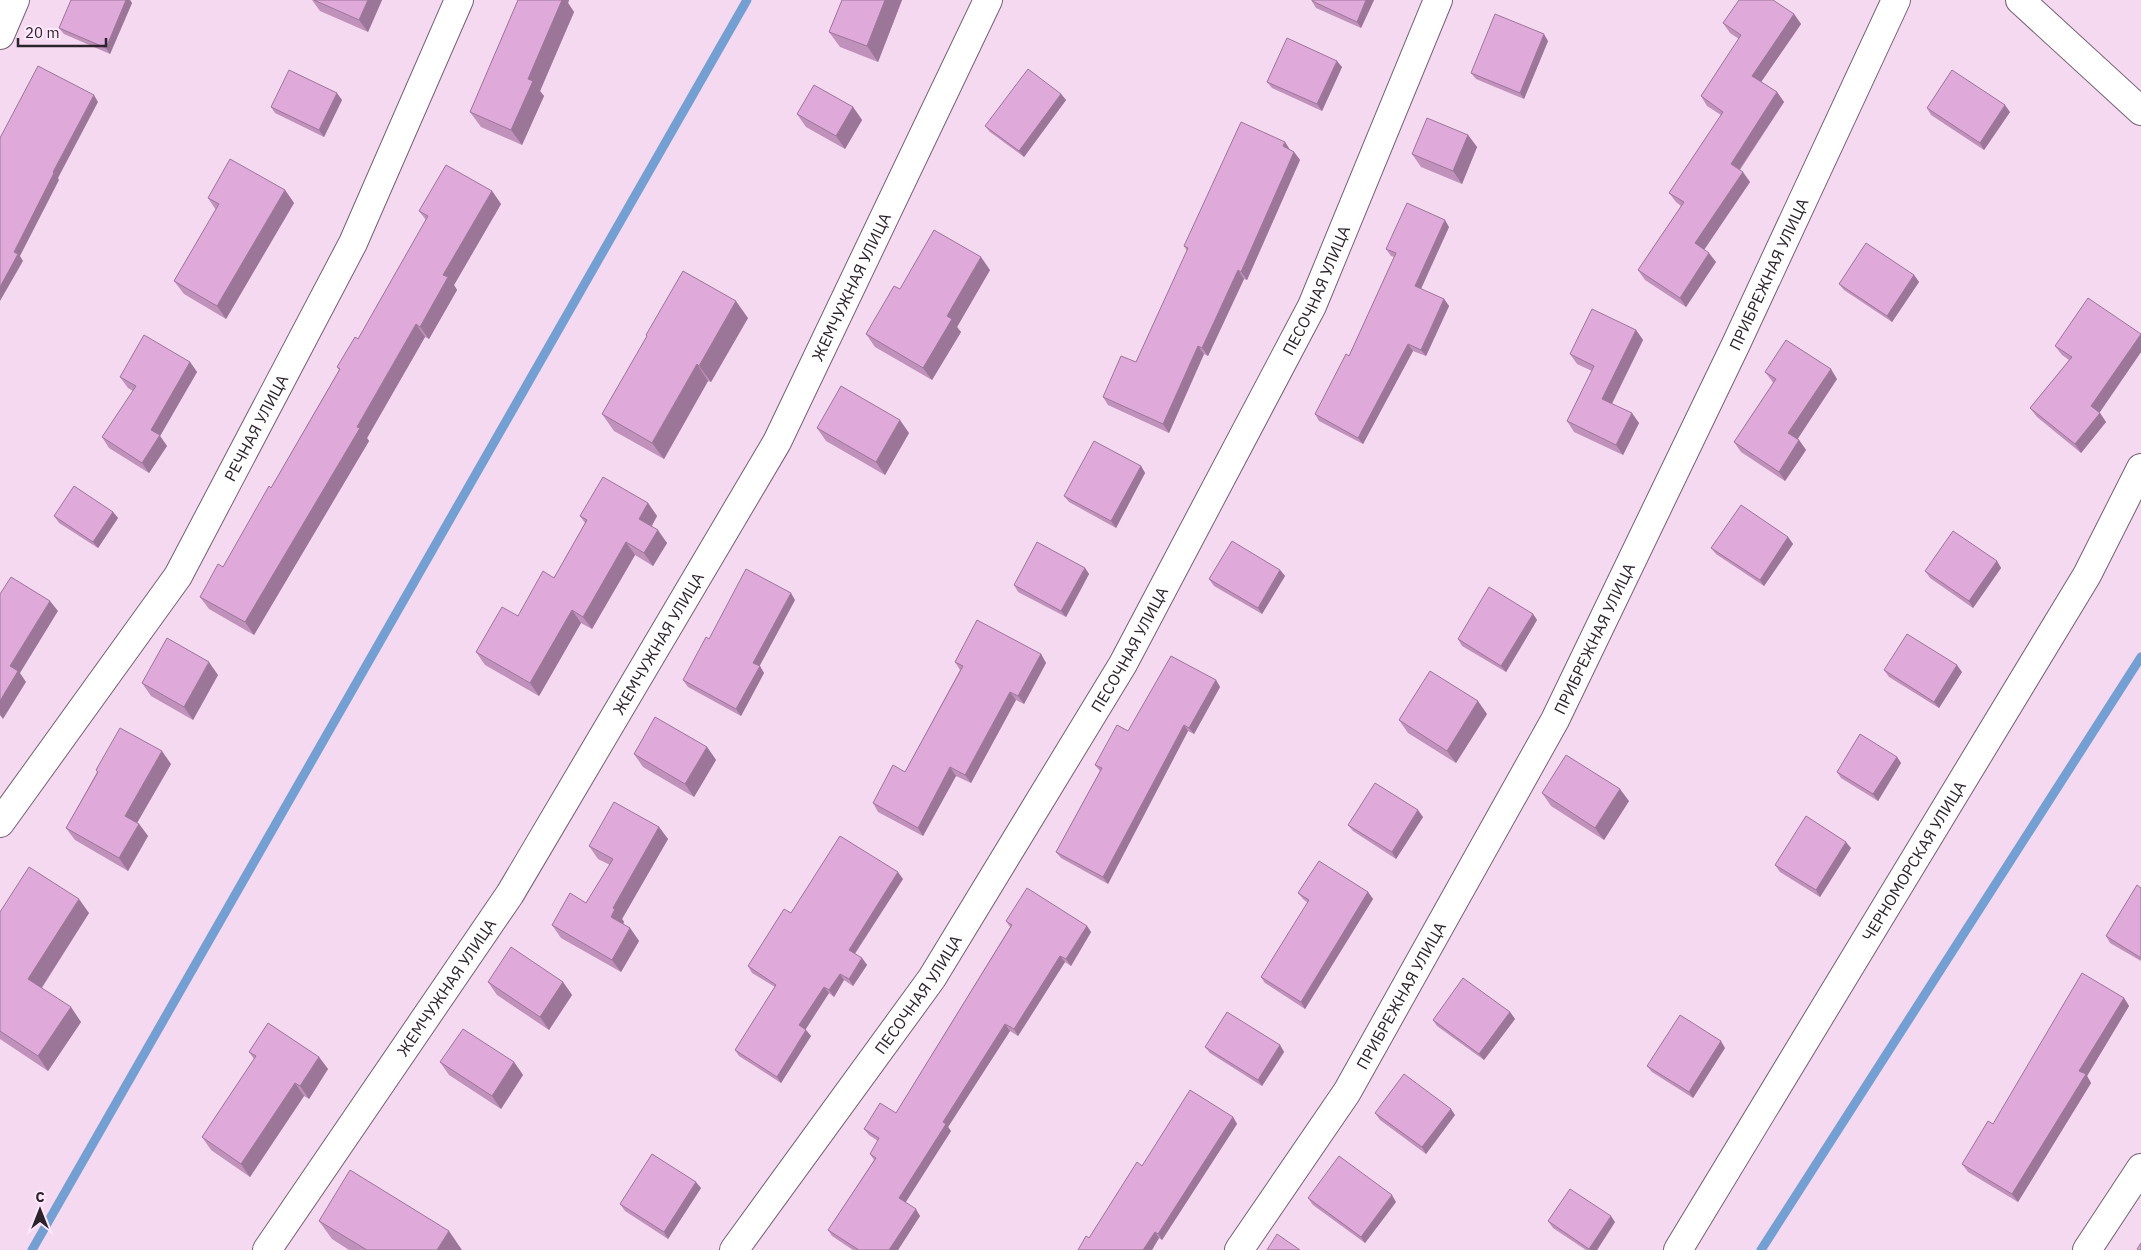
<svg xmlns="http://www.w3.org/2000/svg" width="2141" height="1250" font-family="'IBM Plex Sans',sans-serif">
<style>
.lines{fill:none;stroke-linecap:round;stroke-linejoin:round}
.stream{stroke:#749fd3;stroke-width:9}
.street-casing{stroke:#776074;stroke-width:30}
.street{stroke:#fff;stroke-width:28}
.wall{fill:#c091bb}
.shaded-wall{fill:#9c7699}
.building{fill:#dfa9da;stroke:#9c7699}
.labels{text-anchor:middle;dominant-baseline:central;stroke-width:4.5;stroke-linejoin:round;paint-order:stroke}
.street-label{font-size:16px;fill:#2d232c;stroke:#fee8fb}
</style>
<rect width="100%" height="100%" fill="#f4d9f1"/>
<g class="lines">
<g class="stream">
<polyline points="32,1250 747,0"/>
<polyline points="1761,1250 2141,657"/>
</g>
<defs>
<g id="street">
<polyline points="2020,0 2141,111"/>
<polyline points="0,35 15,0"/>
<path id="s1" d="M0 823 178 576 353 243 459 0"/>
<path id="s2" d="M267 1250 510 894 777 442 988 0"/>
<path id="s3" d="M734 1250 932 978 1123 664 1312 306 1438 0"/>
<path id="s4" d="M1239 1250 1347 1092 1555 720 1736 344 1896 0"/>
<path id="s5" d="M1678 1250 2087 575 2141 468"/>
<polyline points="2087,1250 2141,1168"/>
</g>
</defs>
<use href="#street" class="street-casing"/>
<use href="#street" class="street"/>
</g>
<g class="wall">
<polygon points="71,0 130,0 132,3 110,54 64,34 59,28"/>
<polygon points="312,0 382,0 368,32 320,11"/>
<polygon points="518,0 569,0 568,3 574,12 540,91 544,96 522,145 481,127 470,112"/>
<polygon points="842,0 902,0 878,62 840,47 829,32"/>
<polygon points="1374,0 1361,28 1316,8 1312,1"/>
<polygon points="1794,14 1801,24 1761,82 1777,92 1784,102 1740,170 1750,182 1704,249 1716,262 1686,307 1645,280 1638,270 1681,206 1676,202 1669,193 1721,115 1707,106 1701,96 1739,39 1730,33 1723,23"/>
<polygon points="1548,41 1524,99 1476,79 1471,73"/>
<polygon points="1342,67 1322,111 1272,88 1267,82"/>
<polygon points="1061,94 1066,100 1024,157 990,132 985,126"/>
<polygon points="342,100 324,137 275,113 271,107"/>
<polygon points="853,107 862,120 845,149 806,127 797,114"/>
<polygon points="1927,108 2010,112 1984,150 1931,115"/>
<polygon points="1468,135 1477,147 1462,184 1421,167 1412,154"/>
<polygon points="1285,142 1290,150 1294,152 1300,160 1247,280 1244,279 1208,356 1204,354 1169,433 1108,405 1103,397 1136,362 1187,251 1184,246"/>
<polygon points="285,190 294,203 226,319 184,294 174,281 216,210 208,198"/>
<polygon points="492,191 501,204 454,285 457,290 429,339 425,337 367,438 369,441 254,635 209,609 200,597 223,567 271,488 339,370 337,367 358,339 426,220 419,211"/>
<polygon points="1449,227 1421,289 1444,299 1449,306 1426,356 1413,351 1363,444 1319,421 1315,414 1349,356 1394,257 1391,256 1386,249"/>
<polygon points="990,270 957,327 961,332 932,380 875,347 866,334 900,289"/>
<polygon points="1914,275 1919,282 1892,322 1844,290 1839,284"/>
<polygon points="748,318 711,382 708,381 664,459 614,431 602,414 647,337 646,335"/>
<polygon points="1636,330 1643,340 1612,404 1639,423 1623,455 1574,432 1567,421 1592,371 1577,364 1570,354"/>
<polygon points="2055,346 2141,352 2099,412 2106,422 2081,453 2037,417 2030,408 2069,360 2062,355"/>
<polygon points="190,362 197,372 160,436 167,446 149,473 109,448 102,437 133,391 128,388 120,377"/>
<polygon points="1765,372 1837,379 1797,439 1799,440 1806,450 1785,481 1741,452 1734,442 1773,383 1772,381"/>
<polygon points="817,428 909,433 885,475 826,441"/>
<polygon points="1141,466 1145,473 1116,528 1069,502 1064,496"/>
<polygon points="648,503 657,516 652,526 667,543 653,566 635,555 592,629 581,623 539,696 485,665 476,652 518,616 554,578 585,523 580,516"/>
<polygon points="113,512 118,518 98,548 59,523 54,516"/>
<polygon points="1788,537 1793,544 1764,586 1716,554 1711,548"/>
<polygon points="1997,561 2001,568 1973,608 1930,578 1925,571"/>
<polygon points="1085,568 1089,574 1066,617 1018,592 1014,585"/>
<polygon points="1280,570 1285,576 1262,614 1214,586 1209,579"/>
<polygon points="795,600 759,666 764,673 741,716 688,687 683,680 709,639"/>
<polygon points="1533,614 1537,620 1506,672 1462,646 1458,639"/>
<polygon points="1041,654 1046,663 1024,704 1016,700 971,783 956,776 923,836 878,812 873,803 905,772 960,670 955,662"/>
<polygon points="1884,670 1962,672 1939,708 1889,677"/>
<polygon points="218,675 193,720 151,696 142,683"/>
<polygon points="1216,680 1220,687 1194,734 1188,731 1108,884 1061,858 1056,852 1100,771 1095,765 1128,731"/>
<polygon points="1487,714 1456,763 1408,733 1399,720"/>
<polygon points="707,747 716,760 694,797 643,767 634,754"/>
<polygon points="1897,757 1901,763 1878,801 1841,778 1837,772"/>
<polygon points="171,764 137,823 139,824 148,836 128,871 75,840 66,828 97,772 96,770"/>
<polygon points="1542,793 1629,801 1604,840 1551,806"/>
<polygon points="1423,817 1396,859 1353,831 1348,825"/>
<polygon points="659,827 668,839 622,919 624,922 623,924 630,928 639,941 621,972 561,938 552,925 586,903 610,865 598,859 589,846"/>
<polygon points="1851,848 1820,897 1780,872 1775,865"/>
<polygon points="903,879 855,954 862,958 867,965 853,986 844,980 834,997 829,993 805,1029 811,1036 781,1083 739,1056 735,1050 775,987 752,973 748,966 791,913"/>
<polygon points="2141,888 2141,961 2110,943 2106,936"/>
<polygon points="1368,892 1373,899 1305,1009 1265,983 1261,977 1308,903 1303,899 1298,893"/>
<polygon points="0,912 89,913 42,988 81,1022 48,1071 0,1039"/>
<polygon points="1006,921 1087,926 1091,932 1071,966 1065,962 1018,1036 1010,1031 948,1127 951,1131 905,1202 920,1216 898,1250 853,1250 832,1236 828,1230 874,1160 870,1154 878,1141 869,1135 864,1129 896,1113 1010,927"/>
<polygon points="488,982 563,982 572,995 549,1030 497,995"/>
<polygon points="2124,998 2129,1006 2087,1076 2091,1083 2018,1202 1968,1172 1962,1164 1993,1124"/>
<polygon points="1510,1012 1515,1019 1484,1060 1437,1026 1433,1020"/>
<polygon points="1280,1045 1284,1052 1262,1086 1210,1053 1205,1047"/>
<polygon points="1725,1048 1693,1098 1652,1072 1647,1066"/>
<polygon points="249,1052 319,1057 328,1069 309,1099 304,1096 250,1177 211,1150 202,1137 254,1059"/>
<polygon points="440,1062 514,1062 523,1075 501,1109 449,1075"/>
<polygon points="1375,1113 1455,1115 1426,1154 1380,1120"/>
<polygon points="1233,1117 1237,1124 1162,1240 1159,1238 1152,1250 1078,1250 1089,1238 1142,1166"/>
<polygon points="701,1188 668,1239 625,1211 620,1204"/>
<polygon points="1308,1198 1396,1202 1365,1243 1313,1205"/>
<polygon points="319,1221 462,1250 349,1250 332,1239"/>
<polygon points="1548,1221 1615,1222 1597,1250 1586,1250 1553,1228"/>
</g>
<g class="shaded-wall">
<polygon points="126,0 130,0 132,3 110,54 106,48"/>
<polygon points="368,0 382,0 368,32 359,20"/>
<polygon points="560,0 569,0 568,3 574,12 540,91 544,96 522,145 511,130 528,79"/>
<polygon points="885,0 902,0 878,62 867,46"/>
<polygon points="1366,0 1374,0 1361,28 1357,22"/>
<polygon points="1794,14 1801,24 1759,85 1752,76"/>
<polygon points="1544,34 1548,41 1524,99 1520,93"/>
<polygon points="1337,61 1342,67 1322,111 1317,104"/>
<polygon points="1777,92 1784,102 1737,173 1731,164"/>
<polygon points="337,93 342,100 324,137 319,130"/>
<polygon points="1061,94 1066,100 1024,157 1019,151"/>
<polygon points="94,95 98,102 58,178 59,180 20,256 23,261 0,301 0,287 14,252 53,172"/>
<polygon points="2005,105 2010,112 1984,150 1980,143"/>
<polygon points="853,107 862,120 845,149 836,136"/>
<polygon points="1468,135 1477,147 1462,184 1453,171"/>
<polygon points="1285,142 1290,150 1283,146"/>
<polygon points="1294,152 1300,160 1247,280 1241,272"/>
<polygon points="1743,172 1750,182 1702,253 1695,243"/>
<polygon points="285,190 294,203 226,319 217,306"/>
<polygon points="492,191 501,204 454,285 457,290 429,339 420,327 443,275"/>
<polygon points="1445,220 1449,227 1419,293 1415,286"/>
<polygon points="1709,253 1716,262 1686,307 1680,298"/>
<polygon points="981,257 990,270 957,327 961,332 932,380 923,368 947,316"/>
<polygon points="1238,270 1244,279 1208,356 1202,348"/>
<polygon points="1914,275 1919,282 1892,322 1887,316"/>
<polygon points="1444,299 1449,306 1426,356 1421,350"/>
<polygon points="736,301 748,318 711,382 699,366"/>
<polygon points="416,324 425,337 367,438 369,441 254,635 245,622"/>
<polygon points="1636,330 1643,340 1609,409 1602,399"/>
<polygon points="2141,334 2141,352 2098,415 2091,406"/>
<polygon points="1408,344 1413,351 1363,444 1358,438"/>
<polygon points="1198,346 1204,354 1169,433 1163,424"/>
<polygon points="190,362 197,372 160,436 167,446 149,473 142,463 151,430"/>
<polygon points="697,364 708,381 664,459 652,443"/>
<polygon points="1831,369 1837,379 1795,443 1788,433"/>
<polygon points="1632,413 1639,423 1623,455 1616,445"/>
<polygon points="2100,413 2106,422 2081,453 2075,444"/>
<polygon points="900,420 909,433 885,475 876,462"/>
<polygon points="1799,440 1806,450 1785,481 1779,472"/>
<polygon points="1141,466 1145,473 1116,528 1111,521"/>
<polygon points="648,503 657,516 648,532 639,519"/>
<polygon points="113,512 118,518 98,548 93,542"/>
<polygon points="658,530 667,543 653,566 644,553"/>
<polygon points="1788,537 1793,544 1764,586 1760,580"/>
<polygon points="626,542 635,555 592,629 583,617"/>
<polygon points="1997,561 2001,568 1973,608 1969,601"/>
<polygon points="1085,568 1089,574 1066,617 1061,611"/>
<polygon points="1280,570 1285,576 1262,614 1258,608"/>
<polygon points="791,593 795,600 758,669 753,663"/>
<polygon points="50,601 58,611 20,673 26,682 3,719 0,715 0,701 10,666"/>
<polygon points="572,610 581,623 539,696 530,683"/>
<polygon points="1533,614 1537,620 1506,672 1501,666"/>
<polygon points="1041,654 1046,663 1024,704 1018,696"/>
<polygon points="209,662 218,675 193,720 184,707"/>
<polygon points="1957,665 1962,672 1939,708 1934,702"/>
<polygon points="760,666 764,673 741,716 736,709"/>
<polygon points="1216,680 1220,687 1194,734 1189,728"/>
<polygon points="1010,692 1016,700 971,783 965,775"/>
<polygon points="1478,701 1487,714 1456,763 1447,751"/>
<polygon points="1184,725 1188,731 1108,884 1103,877"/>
<polygon points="707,747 716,760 694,797 685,784"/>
<polygon points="162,751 171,764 134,828 125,816"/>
<polygon points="1897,757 1901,763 1878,801 1873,794"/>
<polygon points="950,767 956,776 923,836 918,828"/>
<polygon points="1620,789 1629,801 1604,840 1595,828"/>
<polygon points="1418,810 1423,817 1396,859 1392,852"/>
<polygon points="139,824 148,836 128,871 119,858"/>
<polygon points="659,827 668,839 622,919 624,922 620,930 611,917 613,908"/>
<polygon points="1846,842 1851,848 1820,897 1816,890"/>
<polygon points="898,872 903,879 853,956 849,950"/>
<polygon points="1368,892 1373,899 1305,1009 1301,1002"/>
<polygon points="79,899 89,913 38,993 28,979"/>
<polygon points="1087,926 1091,932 1071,966 1066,959"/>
<polygon points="630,928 639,941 621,972 612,960"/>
<polygon points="1060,956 1065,962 1018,1036 1014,1029"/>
<polygon points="862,958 867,965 853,986 849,979"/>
<polygon points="840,974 844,980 834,997 829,990"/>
<polygon points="563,982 572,995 549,1030 540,1017"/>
<polygon points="824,987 829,993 804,1032 799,1025"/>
<polygon points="2124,998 2129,1006 2087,1076 2091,1083 2018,1202 2012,1194 2079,1071"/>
<polygon points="71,1007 81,1022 48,1071 38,1056"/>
<polygon points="1510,1012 1515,1019 1484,1060 1479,1054"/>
<polygon points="1005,1024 1010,1031 948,1127 951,1131 904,1205 899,1198 943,1122"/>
<polygon points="806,1030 811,1036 781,1083 777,1077"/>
<polygon points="1721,1041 1725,1048 1693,1098 1689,1092"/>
<polygon points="1280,1045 1284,1052 1262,1086 1258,1080"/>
<polygon points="319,1057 328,1069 309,1099 300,1086"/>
<polygon points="514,1062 523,1075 501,1109 492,1096"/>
<polygon points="295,1083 304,1096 250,1177 241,1164"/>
<polygon points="1451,1109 1455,1115 1426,1154 1422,1147"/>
<polygon points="1233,1117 1237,1124 1162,1240 1158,1234"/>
<polygon points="696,1182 701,1188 668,1239 664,1232"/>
<polygon points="1392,1195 1396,1202 1365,1243 1361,1237"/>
<polygon points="916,1209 920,1216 898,1250 889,1250"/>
<polygon points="1611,1216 1615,1222 1597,1250 1590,1250 1589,1249"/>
<polygon points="449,1231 462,1250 437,1250"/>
<polygon points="1155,1232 1159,1238 1152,1250 1143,1250"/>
</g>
<g class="building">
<polygon points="71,0 126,0 106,48 59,28"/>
<polygon points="314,0 368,0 359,20"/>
<polygon points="518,0 562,0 528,79 533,81 511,130 470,112"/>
<polygon points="842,0 885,0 867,46 829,32"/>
<polygon points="1312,0 1366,0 1357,22 1312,1"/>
<polygon points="1739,0 1773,0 1794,14 1752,76 1777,92 1731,164 1743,172 1695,243 1709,253 1680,298 1638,270 1684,202 1669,193 1723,112 1701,96 1741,35 1723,23"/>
<polygon points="1495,14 1544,34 1520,93 1471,73"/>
<polygon points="1287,38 1337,61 1317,104 1267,82"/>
<polygon points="38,66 94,95 53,172 54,173 14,252 18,254 0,287 0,138"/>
<polygon points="1028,69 1061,94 1019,151 985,126"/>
<polygon points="289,70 337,93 319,130 271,107"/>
<polygon points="1952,70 2005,105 1980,143 1927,108"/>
<polygon points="814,85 853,107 836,136 797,114"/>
<polygon points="1427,118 1468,135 1453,171 1412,154"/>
<polygon points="1241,122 1285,142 1283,146 1294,152 1241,272 1238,270 1202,348 1198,346 1163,424 1103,397 1121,356 1136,362 1188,248 1184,246"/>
<polygon points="230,159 285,190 217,306 174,281 219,204 208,198"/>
<polygon points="446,165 492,191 443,275 448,277 420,327 416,324 357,427 360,428 245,622 200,597 218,564 223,567 269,486 271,488 340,369 337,367 355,337 358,339 428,216 419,211"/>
<polygon points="1407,203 1445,220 1415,286 1444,299 1421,350 1408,344 1358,438 1315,414 1346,354 1349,356 1396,253 1386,249"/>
<polygon points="934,230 981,257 947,316 952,319 923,368 866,334 894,286 900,289"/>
<polygon points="1866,243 1914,275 1887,316 1839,284"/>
<polygon points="683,271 736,301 699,366 697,364 652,443 602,414 647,336 646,335"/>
<polygon points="2088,298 2141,334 2091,406 2100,413 2075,444 2030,408 2072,357 2055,346"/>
<polygon points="1592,309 1636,330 1602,399 1632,413 1616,445 1567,421 1594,366 1570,354"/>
<polygon points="144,335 190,362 151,430 160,435 142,463 102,437 136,386 120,377"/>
<polygon points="1786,340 1831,369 1788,433 1799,440 1779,472 1734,442 1776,379 1765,372"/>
<polygon points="841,386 900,420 876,462 817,428"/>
<polygon points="1094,441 1141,466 1111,521 1064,496"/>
<polygon points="603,477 648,503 639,519 658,530 644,553 626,542 583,617 572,610 530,683 476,652 502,607 518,616 543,571 554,578 587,520 580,516"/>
<polygon points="74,486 113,512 93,542 54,516"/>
<polygon points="1741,505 1788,537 1760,580 1711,548"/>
<polygon points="1953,531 1997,561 1969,601 1925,571"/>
<polygon points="1232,541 1280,570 1258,608 1209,579"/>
<polygon points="1037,542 1085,568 1061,611 1014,585"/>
<polygon points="746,569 791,593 753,663 760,666 736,709 683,680 706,637 709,639"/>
<polygon points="11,577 50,601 10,666 18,671 0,701 0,594"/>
<polygon points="1489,587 1533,614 1501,666 1458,639"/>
<polygon points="977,620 1041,654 1018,696 1010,692 965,775 950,767 918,828 873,803 893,765 905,772 963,666 955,662"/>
<polygon points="1907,634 1957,665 1934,702 1884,670"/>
<polygon points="167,638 209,662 184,707 142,683"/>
<polygon points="1171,656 1216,680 1189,728 1184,725 1103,877 1056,852 1102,768 1095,765 1117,725 1128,731"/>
<polygon points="1430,671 1478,701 1447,751 1399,720"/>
<polygon points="655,717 707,747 685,784 634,754"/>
<polygon points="120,728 162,751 125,816 139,824 119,858 66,828 98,772 96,770"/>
<polygon points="1860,734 1897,757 1873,794 1837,772"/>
<polygon points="1566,755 1620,789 1595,828 1542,793"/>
<polygon points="1375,783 1418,810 1392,852 1348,825"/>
<polygon points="614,802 659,827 613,908 615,909 611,917 630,928 612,960 552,925 570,893 586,903 613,859 589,846"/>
<polygon points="1806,816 1846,842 1816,890 1775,865"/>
<polygon points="840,836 898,872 849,950 862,958 849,979 840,974 829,990 824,987 799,1025 806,1030 777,1077 735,1050 776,985 748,966 784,909 791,913"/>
<polygon points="1319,861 1368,892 1301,1002 1261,977 1309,900 1298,893"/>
<polygon points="29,867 79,899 28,979 71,1007 38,1056 0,1031 0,912"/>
<polygon points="2137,885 2141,888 2141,958 2106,936"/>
<polygon points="1027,888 1087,926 1066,959 1060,956 1014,1029 1005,1024 943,1122 946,1124 899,1198 916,1209 889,1250 859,1250 828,1230 876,1158 870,1154 879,1138 864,1129 880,1103 896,1113 1012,925 1006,921"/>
<polygon points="511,947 563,982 540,1017 488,982"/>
<polygon points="2082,973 2124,998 2079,1071 2086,1074 2012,1194 1962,1164 1988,1121 1993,1124"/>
<polygon points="1463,978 1510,1012 1479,1054 1433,1020"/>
<polygon points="1227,1012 1280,1045 1258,1080 1205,1047"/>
<polygon points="1680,1015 1721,1041 1689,1092 1647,1066"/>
<polygon points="268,1023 319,1057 300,1086 295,1083 241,1164 202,1137 256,1056 249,1052"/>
<polygon points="463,1029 514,1062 492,1096 440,1062"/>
<polygon points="1404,1074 1451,1109 1422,1147 1375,1113"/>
<polygon points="1190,1090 1233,1117 1158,1234 1155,1232 1143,1250 1078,1250 1086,1236 1089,1238 1137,1162 1142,1166"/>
<polygon points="652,1154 696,1182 664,1232 620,1204"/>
<polygon points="1339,1156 1392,1195 1361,1237 1308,1198"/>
<polygon points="350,1170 449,1231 437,1250 367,1250 319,1221"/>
<polygon points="1570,1189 1611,1216 1589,1249 1548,1221"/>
<polygon points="1277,1234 1300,1250 1267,1250"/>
<polygon points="2141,1243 2141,1250 2139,1250 2137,1249"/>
</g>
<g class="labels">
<g class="street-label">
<text stroke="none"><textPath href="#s4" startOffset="1112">ПРИБРЕЖНАЯ УЛИЦА</textPath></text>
<text stroke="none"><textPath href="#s2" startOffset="1128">ЖЕМЧУЖНАЯ УЛИЦА</textPath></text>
<text stroke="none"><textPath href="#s3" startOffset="1125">ПЕСОЧНАЯ УЛИЦА</textPath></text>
<text stroke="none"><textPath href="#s1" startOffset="472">РЕЧНАЯ УЛИЦА</textPath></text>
<text stroke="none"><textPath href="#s4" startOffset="708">ПРИБРЕЖНАЯ УЛИЦА</textPath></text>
<text stroke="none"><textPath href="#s2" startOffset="722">ЖЕМЧУЖНАЯ УЛИЦА</textPath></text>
<text stroke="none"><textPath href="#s3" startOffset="720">ПЕСОЧНАЯ УЛИЦА</textPath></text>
<text stroke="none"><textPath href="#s5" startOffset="455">ЧЕРНОМОРСКАЯ УЛИЦА</textPath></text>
<text stroke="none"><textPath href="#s2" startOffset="318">ЖЕМЧУЖНАЯ УЛИЦА</textPath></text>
<text stroke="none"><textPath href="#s3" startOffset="315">ПЕСОЧНАЯ УЛИЦА</textPath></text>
<text stroke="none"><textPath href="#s4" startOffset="302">ПРИБРЕЖНАЯ УЛИЦА</textPath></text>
</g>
</g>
<g transform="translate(40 1210)" stroke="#fee8fb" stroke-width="4" paint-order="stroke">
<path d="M0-4L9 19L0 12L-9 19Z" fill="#2d232c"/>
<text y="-8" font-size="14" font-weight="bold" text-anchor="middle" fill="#2d232c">С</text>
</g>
<path d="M18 38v8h88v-8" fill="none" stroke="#2d232c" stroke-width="2.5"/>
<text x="25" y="38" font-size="15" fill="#2d232c" stroke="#fee8fb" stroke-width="4" paint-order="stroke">20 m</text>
</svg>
